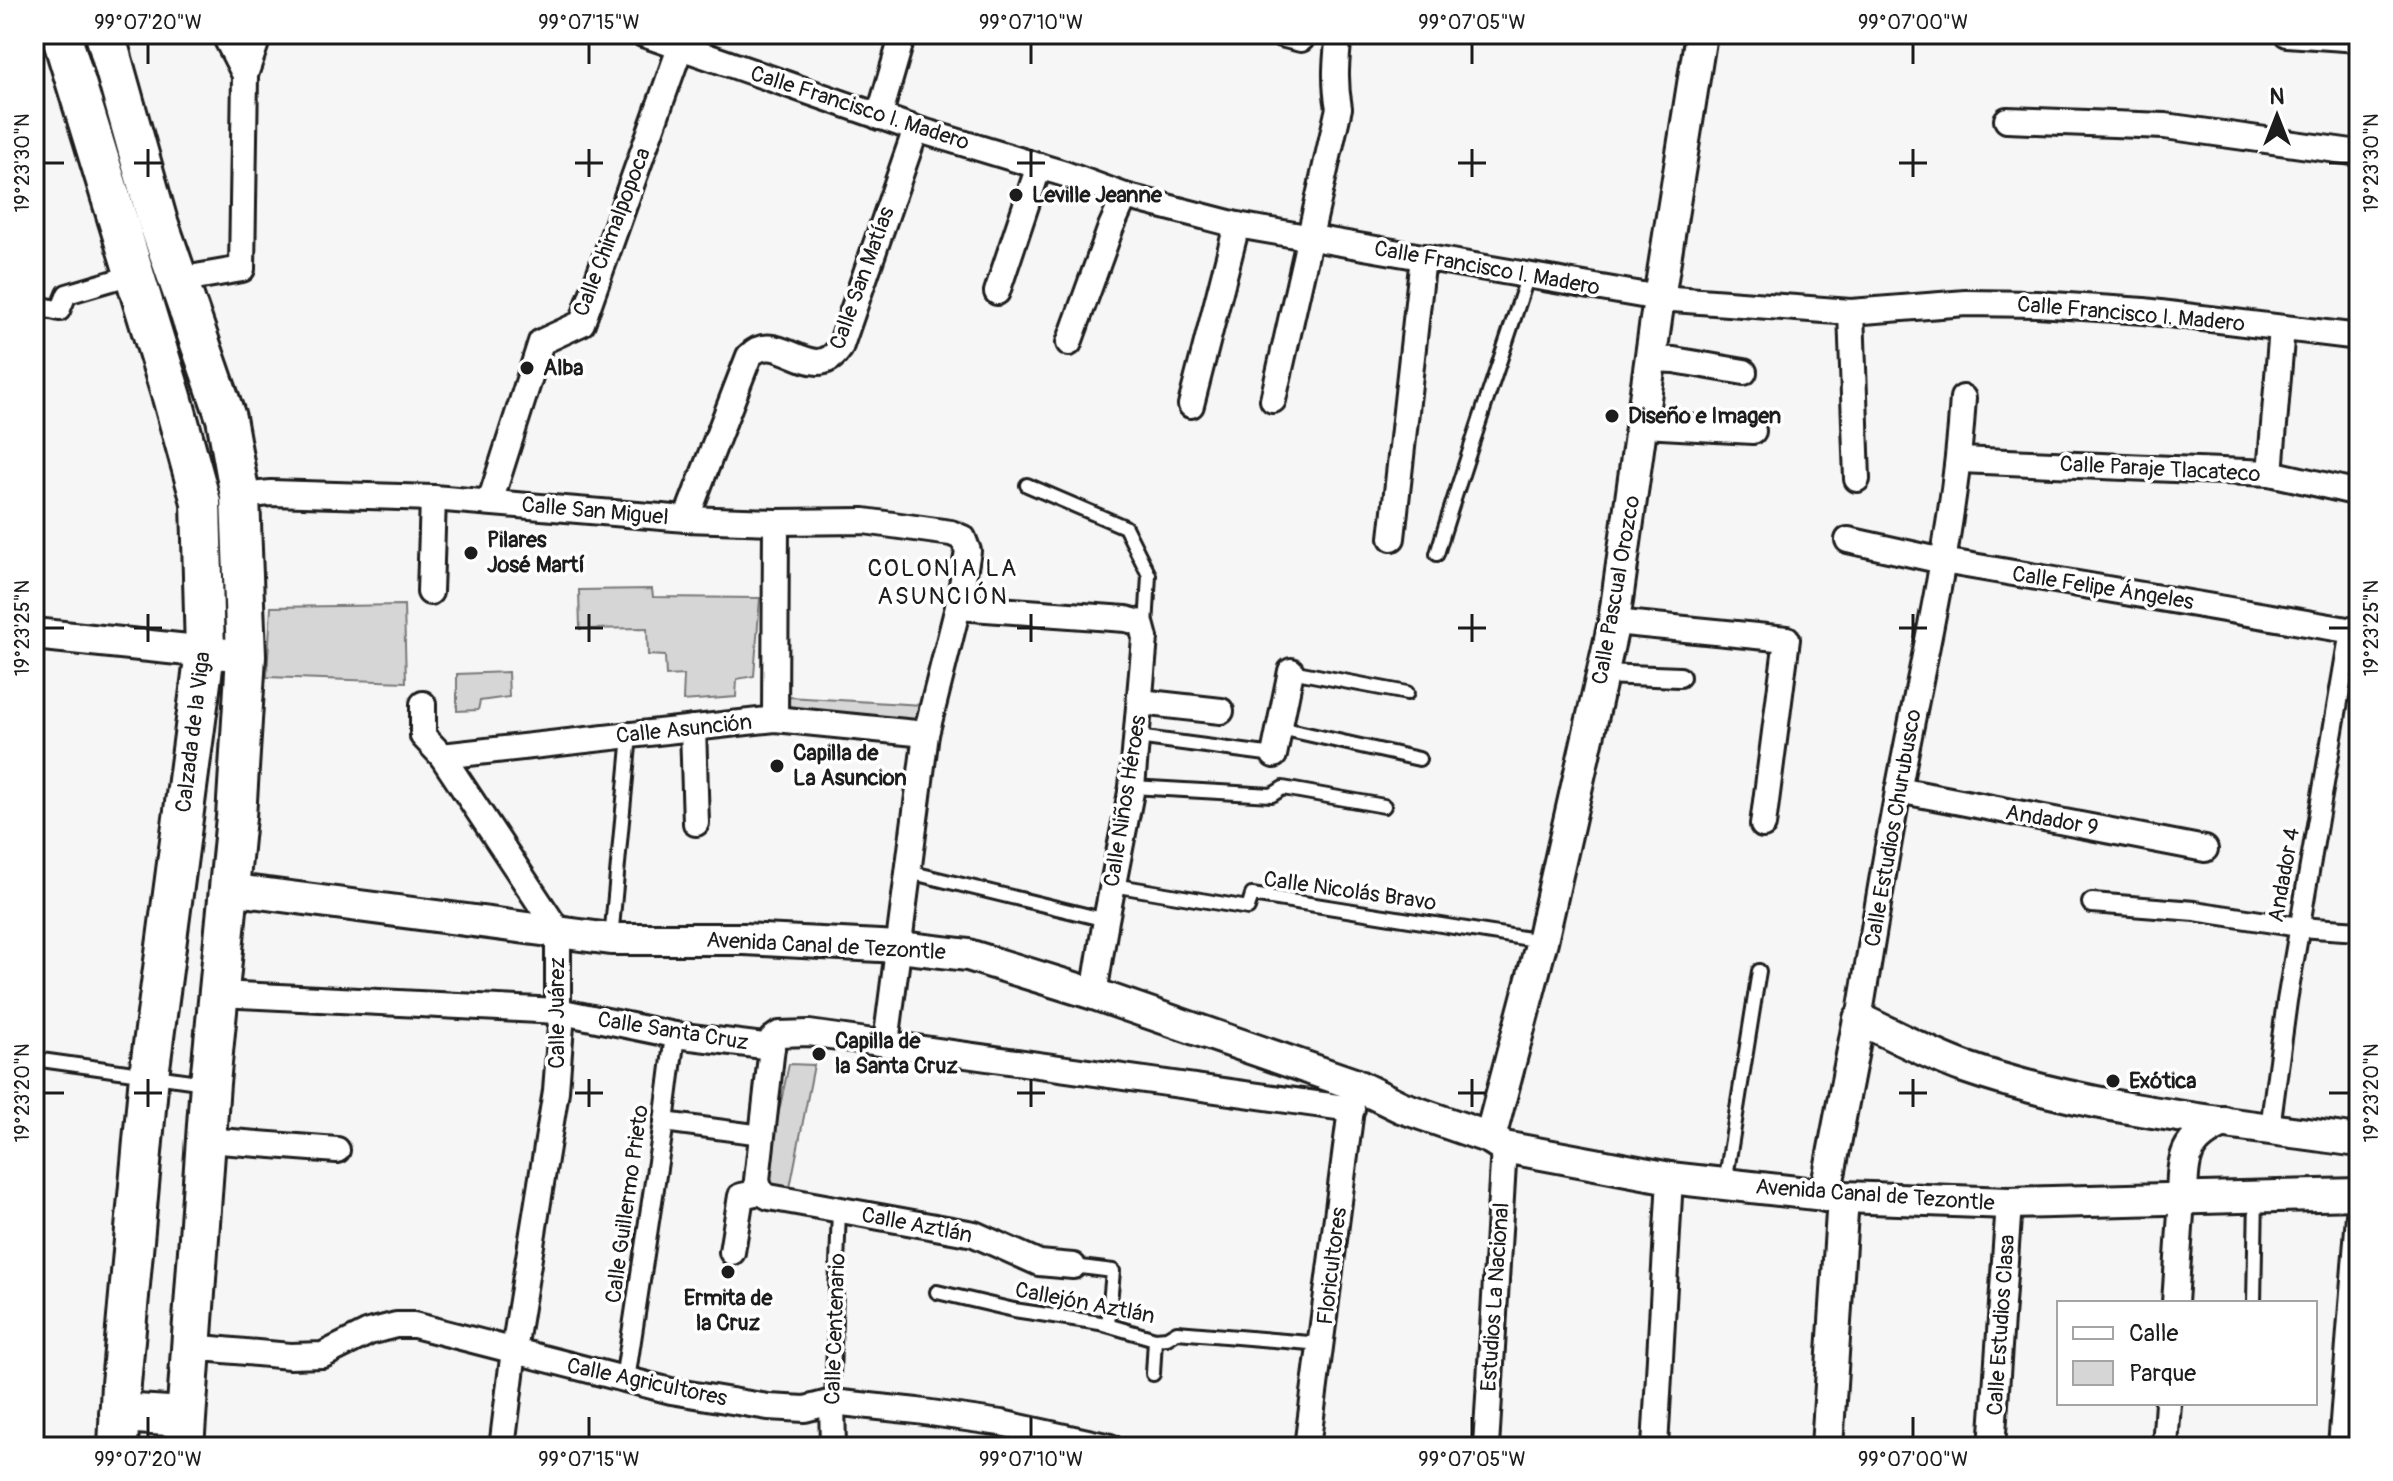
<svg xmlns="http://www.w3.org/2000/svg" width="2393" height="1481" font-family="Pangolin,sans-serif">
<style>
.green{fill:#d6d6d6;stroke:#797979;stroke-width:2}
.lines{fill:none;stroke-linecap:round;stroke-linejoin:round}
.service-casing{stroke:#1c1c1c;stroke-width:18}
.pedestrian-casing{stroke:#1c1c1c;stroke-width:24}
.minor-casing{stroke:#1c1c1c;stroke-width:30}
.tertiary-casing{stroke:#1c1c1c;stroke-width:36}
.primary-casing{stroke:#1c1c1c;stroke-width:44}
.service{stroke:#fff;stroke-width:12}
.pedestrian{stroke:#fff;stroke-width:18}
.minor{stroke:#fff;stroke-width:24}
.tertiary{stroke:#fff;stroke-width:30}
.primary{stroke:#fff;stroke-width:38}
.ticks{fill:none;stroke:#1c1c1c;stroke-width:3}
.poi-dot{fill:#1c1c1c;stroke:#fff;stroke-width:3}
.labels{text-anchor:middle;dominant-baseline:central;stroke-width:7;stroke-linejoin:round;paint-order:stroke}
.street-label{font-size:22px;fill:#1c1c1c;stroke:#fff}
.poi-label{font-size:22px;font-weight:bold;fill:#1c1c1c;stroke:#fff;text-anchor:start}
.neighbourhood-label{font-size:24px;letter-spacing:2px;fill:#1c1c1c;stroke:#fff}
.neatline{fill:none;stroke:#1c1c1c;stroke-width:3}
.ticks-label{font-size:20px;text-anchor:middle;fill:#1c1c1c}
</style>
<rect width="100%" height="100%" fill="#f6f6f6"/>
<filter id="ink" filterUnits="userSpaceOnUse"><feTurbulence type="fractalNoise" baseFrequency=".0125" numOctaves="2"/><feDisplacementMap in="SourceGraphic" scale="16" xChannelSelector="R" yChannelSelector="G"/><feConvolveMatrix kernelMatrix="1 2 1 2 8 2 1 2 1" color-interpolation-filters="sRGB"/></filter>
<g filter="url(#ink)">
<g class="green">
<polygon points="652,589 653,597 760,598 754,676 737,679 736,697 683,701 684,675 666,676 665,656 648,655 647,628 580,629 579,590"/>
<polygon points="404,605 406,682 267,677 271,607"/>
<polygon points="508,672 509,697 480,701 478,710 457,711 457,674"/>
<polygon points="788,697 922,705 920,715 906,724 790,710"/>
<polygon points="789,1064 814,1065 789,1193 772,1188 766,1172"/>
</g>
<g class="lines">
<defs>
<g id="service">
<polyline points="1027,485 1125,527 1149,575 1146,627"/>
<path d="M1437 554C1465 460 1498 369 1528 275"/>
<polyline points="1291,671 1407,693"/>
<polyline points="1280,728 1419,759"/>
<polyline points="1137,737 1274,755"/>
<polyline points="1132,787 1272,795 1283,788 1384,806"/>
<polyline points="909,872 1106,920"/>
<polyline points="1113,885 1248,908 1252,895 1542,941"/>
<polyline points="611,939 630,735"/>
<polyline points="34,1059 205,1083"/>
<polyline points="1725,1184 1759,971"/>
<polyline points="1073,1266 1113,1271 1108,1325"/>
<polyline points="937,1292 1014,1310 1100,1323 1155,1339 1167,1338 1177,1332 1322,1344"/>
<polyline points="2254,1303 2256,1196"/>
<polyline points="1153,1374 1155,1339"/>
<polyline points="832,1402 839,1210"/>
</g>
<g id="pedestrian">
<polyline points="34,305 60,311 67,294 135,274"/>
<polyline points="1602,674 1680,677"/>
<polyline points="2092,903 2195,911 2299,927 2359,931"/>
<polyline points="664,1122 762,1135"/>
<polyline points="2270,1128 2287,1001 2350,631"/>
<polyline points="625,1380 664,1122 675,1035"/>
</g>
<g id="minor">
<polyline points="643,34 916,129 1065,174 1125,196 1237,225 1659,298 1851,312 1966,303 2037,304 2144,311 2359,337"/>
<polyline points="1281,34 1301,39 1303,34"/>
<polyline points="2287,34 2359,39"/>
<polyline points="245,75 259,34"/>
<polyline points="879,117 903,34"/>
<polyline points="2007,120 2165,126 2359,153"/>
<polyline points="178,280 242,269 245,75 224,34"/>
<polyline points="997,292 1039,166"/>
<polyline points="1851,312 1857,479"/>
<polyline points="1069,343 1111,227 1125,196"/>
<polyline points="1651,359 1674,360 1744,372"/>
<path d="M1273 400 1339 108C1334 82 1336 60 1339 34"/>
<polyline points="1191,405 1237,225"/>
<polyline points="1643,425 1753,431"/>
<polyline points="1960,460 2270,473 2359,493"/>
<polyline points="2270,473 2282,328"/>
<polyline points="240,496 271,493 433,498 686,519 776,522 864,521 951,533 963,538 968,551 958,607 926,734 886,1043"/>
<polyline points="490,502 541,342 582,323 680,48 682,34"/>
<path d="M686 519 749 356C778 326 813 388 840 348L916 129"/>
<polyline points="1392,538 1423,257"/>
<polyline points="1848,540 1943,561 2359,632"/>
<polyline points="430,592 433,498"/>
<polyline points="958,607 1126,619 1141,623 1145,638 1132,787 1106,920 1094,994"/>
<polyline points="1614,622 1787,639 1763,825"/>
<polyline points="1140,702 1221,711"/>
<polyline points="423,704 423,736 442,756 558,931 558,1011 561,1025 556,1091 514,1350 503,1440 500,1447"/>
<polyline points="775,719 776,522"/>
<polyline points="693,728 696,823"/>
<polyline points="1274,755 1291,671"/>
<polyline points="442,756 775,719 926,734"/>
<polyline points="1898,790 2205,849"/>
<polyline points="219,994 558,1011 675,1035 772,1047 772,1039 779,1034 809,1033 1352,1109"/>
<path d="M1859 1019C1874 931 1887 843 1905 756 1928 637 1956 519 1963 398"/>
<polyline points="206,1140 337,1150"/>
<polyline points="760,1192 769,1197 974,1234 1039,1263 1073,1266"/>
<polyline points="760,1192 757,1180 772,1047"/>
<polyline points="732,1252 741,1196 760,1192"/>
<polyline points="2175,1303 2182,1198"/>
<polyline points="191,1347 290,1356 323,1355 369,1332 396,1325 414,1325 671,1391 768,1407 805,1409 832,1402 917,1411 1001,1423 1110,1447"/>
<polyline points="832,1402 833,1447"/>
<polyline points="1307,1447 1353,1094"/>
<polyline points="1486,1447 1504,1147"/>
<polyline points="1655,1447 1670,1178"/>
<polyline points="1992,1447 2009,1203"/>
<polyline points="2165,1447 2168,1403"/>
<polyline points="2341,1447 2359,1215"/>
</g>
<g id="tertiary">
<polyline points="34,634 246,656"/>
<polyline points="228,889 611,939 744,939 899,947 968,955 1094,994 1354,1084 1401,1107 1490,1138 1504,1147 1670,1178 1843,1197 2009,1203 2359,1194"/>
<polyline points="1490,1138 1542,941 1614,622 1659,298 1701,34"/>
<path d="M1825 1196 1859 1019C1894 1035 1928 1054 1964 1067 2091 1111 2227 1122 2359 1141"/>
<path d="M2182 1198C2183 1157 2184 1139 2224 1122"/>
<polyline points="1827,1447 1843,1197"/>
</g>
<g id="primary">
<polyline points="61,34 172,397 201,502 205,652 149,1075 121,1384 118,1447"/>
<polyline points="105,34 157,219 226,418 240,496 246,656 236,817 210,1083 184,1447"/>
<polyline points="119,1413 185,1417"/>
</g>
</defs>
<use href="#service" class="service-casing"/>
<use href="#pedestrian" class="pedestrian-casing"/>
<use href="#minor" class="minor-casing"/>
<use href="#tertiary" class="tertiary-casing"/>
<use href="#primary" class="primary-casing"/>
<use href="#service" class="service"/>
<use href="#pedestrian" class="pedestrian"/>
<use href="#minor" class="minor"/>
<use href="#tertiary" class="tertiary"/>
<use href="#primary" class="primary"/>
</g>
</g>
<path class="ticks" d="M148 44V64M589 44V64M1031 44V64M1472 44V64M1913 44V64M148 149V177M589 149V177M1031 149V177M1472 149V177M1913 149V177M44 163H64M134 163H162M575 163H603M1017 163H1045M1458 163H1486M1899 163H1927M2329 163H2349M148 614V642M589 614V642M1031 614V642M1472 614V642M1913 614V642M44 628H64M134 628H162M575 628H603M1017 628H1045M1458 628H1486M1899 628H1927M2329 628H2349M148 1079V1107M589 1079V1107M1031 1079V1107M1472 1079V1107M1913 1079V1107M44 1093H64M134 1093H162M575 1093H603M1017 1093H1045M1458 1093H1486M1899 1093H1927M2329 1093H2349M148 1417V1437M589 1417V1437M1031 1417V1437M1472 1417V1437M1913 1417V1437"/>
<g class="poi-dot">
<circle cx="1016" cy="195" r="8"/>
<circle cx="527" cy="368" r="8"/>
<circle cx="1612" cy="416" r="8"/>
<circle cx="471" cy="553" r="8"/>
<circle cx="777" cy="766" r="8"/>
<circle cx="819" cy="1054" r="8"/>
<circle cx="2113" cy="1081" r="8"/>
<circle cx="728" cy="1272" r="8"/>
</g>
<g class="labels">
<g class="street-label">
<text transform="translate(860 108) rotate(18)">Calle Francisco I. Madero</text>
<text transform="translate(612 232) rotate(-69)">Calle Chimalpopoca</text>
<text transform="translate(1487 268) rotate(10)">Calle Francisco I. Madero</text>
<text transform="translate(862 278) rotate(-70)">Calle San Matías</text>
<text transform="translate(2131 314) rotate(5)">Calle Francisco I. Madero</text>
<text transform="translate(2160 469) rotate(3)">Calle Paraje Tlacateco</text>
<text transform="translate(595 511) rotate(5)">Calle San Miguel</text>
<text transform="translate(2103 588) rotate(9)">Calle Felipe Ángeles</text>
<text transform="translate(1616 590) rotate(-80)">Calle Pascual Orozco</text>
<text transform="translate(684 729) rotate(-6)">Calle Asunción</text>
<text transform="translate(193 732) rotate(-83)">Calzada de la Viga</text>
<text transform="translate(1125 801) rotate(-81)">Calle Niños Héroes</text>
<text transform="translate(2052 820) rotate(10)">Andador 9</text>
<text transform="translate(1893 828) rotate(-80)">Calle Estudios Churubusco</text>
<text transform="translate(2284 875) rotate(-80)">Andador 4</text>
<text transform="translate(1350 891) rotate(8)">Calle Nicolás Bravo</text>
<text transform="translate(826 946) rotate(3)">Avenida Canal de Tezontle</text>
<text transform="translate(557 1013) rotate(-90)">Calle Juárez</text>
<text transform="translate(673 1031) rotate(9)">Calle Santa Cruz</text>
<text transform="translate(1875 1195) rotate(4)">Avenida Canal de Tezontle</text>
<text transform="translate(627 1204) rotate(-82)">Calle Guillermo Prieto</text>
<text transform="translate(917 1225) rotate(11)">Calle Aztlán</text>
<text transform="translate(1332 1266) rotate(-83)">Floricultores</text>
<text transform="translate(1495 1297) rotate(-86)">Estudios La Nacional</text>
<text transform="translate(1085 1303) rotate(11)">Callejón Aztlán</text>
<text transform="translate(2001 1325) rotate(-86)">Calle Estudios Clasa</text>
<text transform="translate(835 1329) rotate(-88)">Calle Centenario</text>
<text transform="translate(647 1382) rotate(12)">Calle Agricultores</text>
</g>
<g class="poi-label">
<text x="1032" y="195">Leville Jeanne</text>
<text x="543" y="368">Alba</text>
<text x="1628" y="416">Diseño e Imagen</text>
<text x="487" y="540">Pilares<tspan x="487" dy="25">José Martí</tspan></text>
<text x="793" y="753">Capilla de<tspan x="793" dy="25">La Asuncion</tspan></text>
<text x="835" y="1041">Capilla de<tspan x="835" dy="25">la Santa Cruz</tspan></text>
<text x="2129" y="1081">Exótica</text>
<text x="728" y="1298" text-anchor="middle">Ermita de<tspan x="728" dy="25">la Cruz</tspan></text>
</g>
<g class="neighbourhood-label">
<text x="943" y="568">COLONIA LA<tspan x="943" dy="28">ASUNCIÓN</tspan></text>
</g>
</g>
<rect width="2393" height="1481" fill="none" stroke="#fff" stroke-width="88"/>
<rect x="2057" y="1301" width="260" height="104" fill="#ffffff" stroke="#a4a4a4" stroke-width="2"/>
<rect x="2073" y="1327" width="40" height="12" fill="#ffffff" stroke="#a4a4a4" stroke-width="2"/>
<text x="2129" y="1341" font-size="24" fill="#1c1c1c">Calle</text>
<rect x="2073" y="1361" width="40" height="24" fill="#d6d6d6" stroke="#a4a4a4" stroke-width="2"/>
<text x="2129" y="1381" font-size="24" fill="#1c1c1c">Parque</text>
<g transform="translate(2277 116)" stroke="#ffffff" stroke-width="6" paint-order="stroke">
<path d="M0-6L14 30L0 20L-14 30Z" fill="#1c1c1c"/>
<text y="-12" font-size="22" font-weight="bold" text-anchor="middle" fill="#1c1c1c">N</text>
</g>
<rect x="44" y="44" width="2305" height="1393" class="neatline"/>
<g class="ticks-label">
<text x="148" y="29">99°07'20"W</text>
<text x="589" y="29">99°07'15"W</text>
<text x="1031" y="29">99°07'10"W</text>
<text x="1472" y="29">99°07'05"W</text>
<text x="1913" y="29">99°07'00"W</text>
<text transform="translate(22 163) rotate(-90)" y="7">19°23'30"N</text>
<text transform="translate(2371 163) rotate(-90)" y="7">19°23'30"N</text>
<text transform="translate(22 628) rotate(-90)" y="7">19°23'25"N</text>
<text transform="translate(2371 628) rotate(-90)" y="7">19°23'25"N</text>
<text transform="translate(22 1093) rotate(-90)" y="7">19°23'20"N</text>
<text transform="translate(2371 1093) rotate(-90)" y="7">19°23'20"N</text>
<text x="148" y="1466">99°07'20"W</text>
<text x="589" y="1466">99°07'15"W</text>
<text x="1031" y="1466">99°07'10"W</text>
<text x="1472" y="1466">99°07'05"W</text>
<text x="1913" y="1466">99°07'00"W</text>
</g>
</svg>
